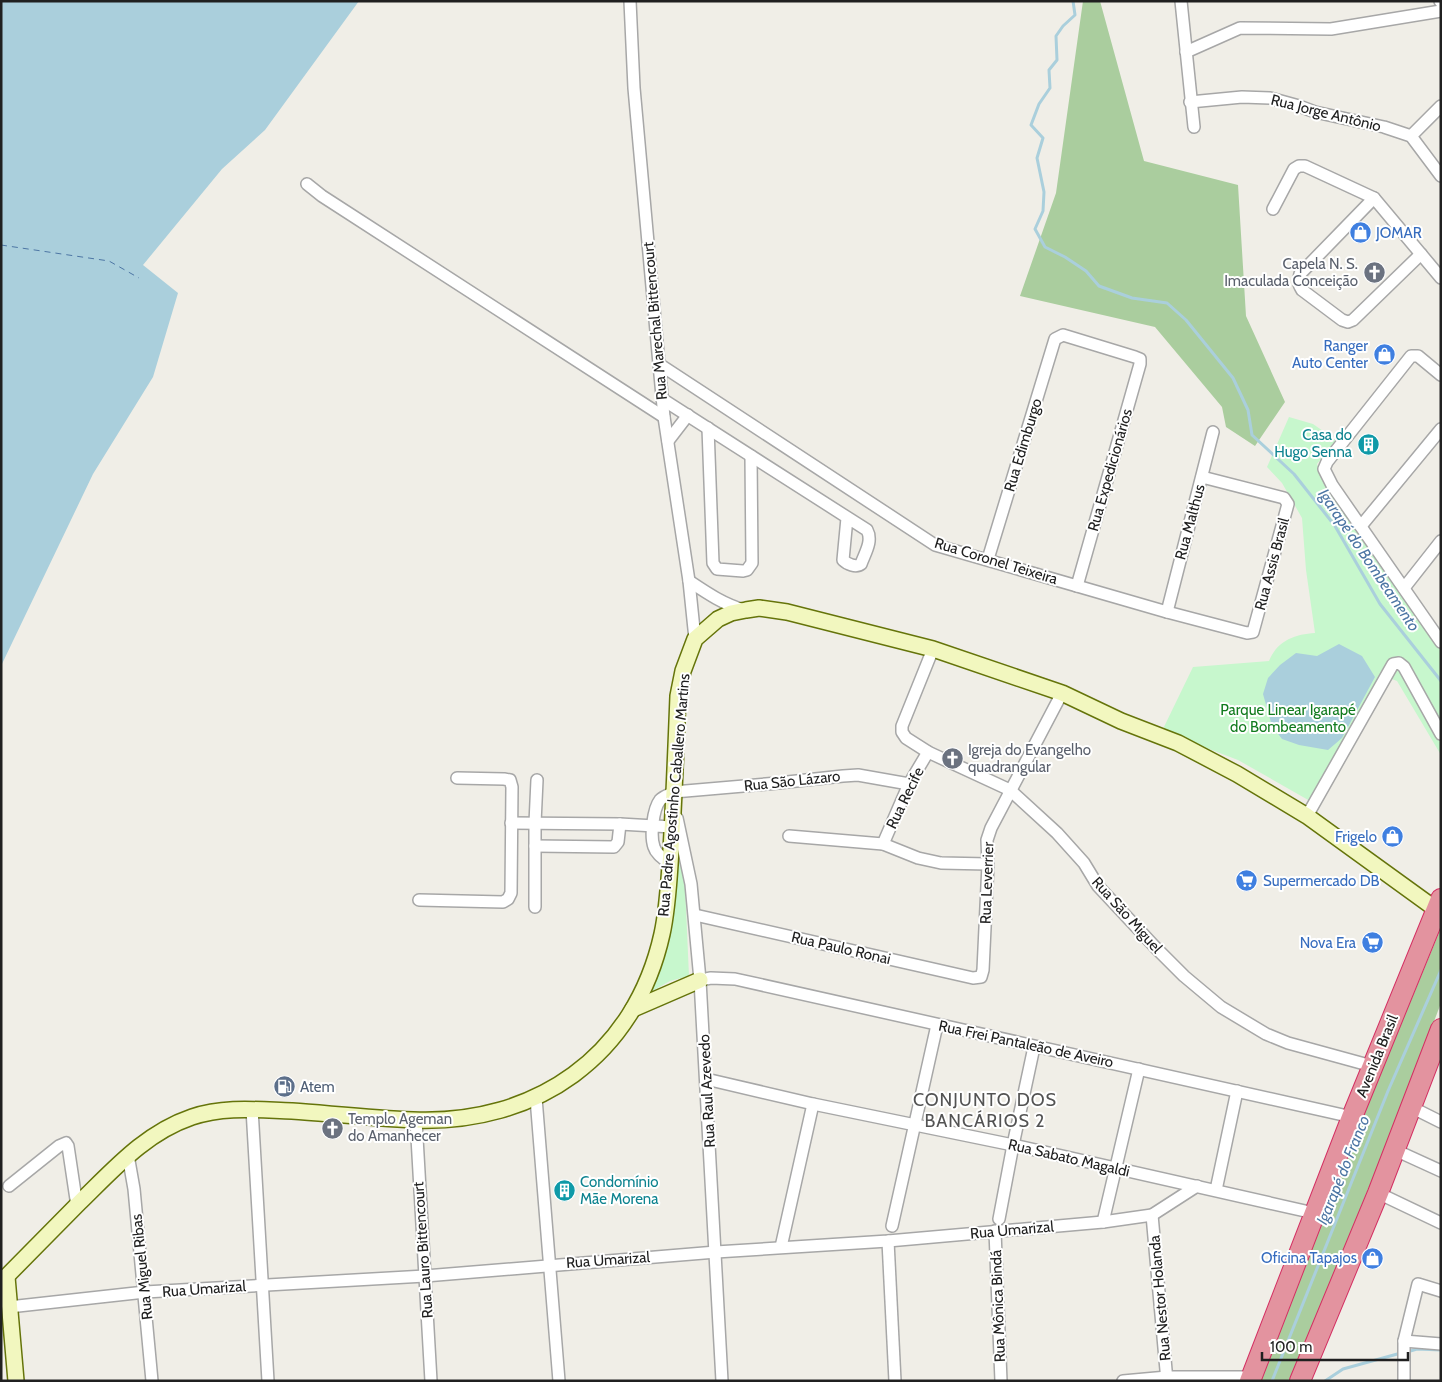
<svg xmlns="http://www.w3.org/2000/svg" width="1442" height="1382" font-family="Cabin,sans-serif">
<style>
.forest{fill:#aacd9e}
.park{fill:#c7f7cd}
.water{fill:#aacfdc}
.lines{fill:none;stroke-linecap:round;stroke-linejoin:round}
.stream{stroke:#aacfdc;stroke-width:3}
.ferry{stroke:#4d76a4;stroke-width:1;stroke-dasharray:6 5;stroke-linecap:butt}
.street-casing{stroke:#a7a7a7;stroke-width:14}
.secondary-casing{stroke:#65740a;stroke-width:18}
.highway-casing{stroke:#d32f62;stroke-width:22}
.street{stroke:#fff;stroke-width:11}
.secondary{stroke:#f2f7bf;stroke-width:15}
.highway{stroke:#e3939f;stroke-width:20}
.labels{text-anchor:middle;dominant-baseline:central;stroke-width:4;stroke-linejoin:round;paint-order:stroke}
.street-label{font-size:15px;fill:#202020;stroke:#fff}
.shop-label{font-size:15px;fill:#366cbe;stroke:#fff;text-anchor:end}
.worship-label{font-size:15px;fill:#5b616d;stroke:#fff;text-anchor:start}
.culture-label{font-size:15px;fill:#0d838f;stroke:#fff;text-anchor:end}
.park-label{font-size:15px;fill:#117b1e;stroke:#fff}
.service-label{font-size:15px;fill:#4e5e75;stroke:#fff;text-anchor:start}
.water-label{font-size:16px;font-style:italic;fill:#4d76a4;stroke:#fff}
.quarter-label{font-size:18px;letter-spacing:1px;fill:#535353;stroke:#fff}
</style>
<rect width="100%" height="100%" fill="#f0eee7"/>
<g class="forest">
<polygon points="1083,1 1100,1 1144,161 1238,185 1246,316 1285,402 1255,446 1226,427 1222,407 1155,327 1020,296 1056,193"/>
<polygon points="1441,928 1441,1003 1400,1111 1290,1381 1255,1381 1300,1268"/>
</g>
<g class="park">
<path d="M1289 417 1313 424 1336 440 1317 464 1322 477 1428 630 1441 651V755L1397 681 1384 676 1310 801 1238 760 1162 731 1193 667 1269 661C1277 641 1295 634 1315 633L1306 570 1302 518 1282 483 1267 467Z"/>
<polygon points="677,850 685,886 689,976 670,981 647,994"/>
</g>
<g class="water">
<polygon points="1,1 359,1 265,130 222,169 143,265 178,293 153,377 93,474 1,666"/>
<polygon points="1339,644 1362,656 1375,677 1342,738 1328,750 1299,745 1282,739 1272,726 1263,694 1268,678 1280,665 1296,653 1317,656"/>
</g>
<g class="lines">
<g class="stream">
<polyline points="1073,1 1075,15 1063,26 1056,36 1057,60 1049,70 1050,88 1039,104 1031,125 1043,138 1037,158 1044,192 1043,211 1035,229 1045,247 1065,257 1086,271 1099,286 1132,298 1167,303 1186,320 1233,378 1248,410 1252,435 1294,474 1335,526 1380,604 1441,681"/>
<polyline points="1407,1352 1417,1349 1441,1350"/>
<polyline points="1272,1381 1388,1091 1441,970"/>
<polyline points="1325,1381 1343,1369 1401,1353"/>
</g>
<polyline class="ferry" points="1,245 109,261 139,278"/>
<defs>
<g id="street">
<polyline points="630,1 634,88 659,364 664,417 689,581 695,639"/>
<polyline points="1181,1 1194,127"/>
<polyline points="1440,1 1441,2"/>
<polyline points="1186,52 1240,28 1331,29 1441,11"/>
<polyline points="1190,102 1242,97 1270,98 1299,106 1315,112 1384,127 1411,136 1441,176"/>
<polyline points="1411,136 1441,106"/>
<polyline points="307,184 322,196 664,417"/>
<path d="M1374 198 1300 274C1298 281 1298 284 1302 290L1342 320 1348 322 1353 320 1421 254"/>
<polyline points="1273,209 1294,169 1299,166 1305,166 1374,198 1441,278"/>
<polyline points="659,364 935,545 1167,612 1247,633 1253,632 1288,504 1284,498 1202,477"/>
<polyline points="1441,375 1418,356 1411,356 1327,462 1324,469 1332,485 1441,642"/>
<path d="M662 399 867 530C873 541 865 553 861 564 856 568 847 564 843 560L847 518"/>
<polyline points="708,428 713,563 717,569 743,571 747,570 752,563 751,456"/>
<polyline points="668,441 688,415"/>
<polyline points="1361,526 1441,429"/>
<polyline points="988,559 1055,339 1063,335 1135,357 1140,359 1140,364 1077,586"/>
<path d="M689 581C707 593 723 604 744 610"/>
<polyline points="1404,588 1441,541"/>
<polyline points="1167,612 1213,432"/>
<polyline points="933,649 902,726 902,732 906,738 928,752 1010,790 1057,833 1084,863 1098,886 1155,947 1184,976 1221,1007 1266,1034 1288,1043 1372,1066"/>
<polyline points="1307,816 1393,664 1399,663 1404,667 1441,734"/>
<polyline points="677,818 691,884 700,980 722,1381"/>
<polyline points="511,823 620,824 672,827"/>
<polyline points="789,836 883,844 918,858 941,863 988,864"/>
<polyline points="883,844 909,784 928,752"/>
<polyline points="535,846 614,847 618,842 620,824"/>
<path d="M670 864C664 859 656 854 654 847 650 836 653 809 660 800 664 796 669 795 674 792L778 783 843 776 858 775 909 784"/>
<polyline points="419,900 503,902 508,899 511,893 512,787 510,780 504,779 457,778"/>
<polyline points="535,907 535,823 537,780"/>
<polyline points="695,915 973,978 981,977 983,970 988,864 987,840 991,828 1062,693"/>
<polyline points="700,980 711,978 735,979 1352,1117"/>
<polyline points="706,1079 813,1104 1013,1145 1314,1213"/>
<polyline points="536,1098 559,1381"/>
<polyline points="1411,1107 1441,1122"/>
<polyline points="252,1109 268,1381"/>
<polyline points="416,1120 431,1381"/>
<polyline points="1395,1150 1441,1171"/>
<polyline points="128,1155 134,1189 152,1381"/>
<polyline points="9,1186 59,1146 66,1143 68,1146 77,1206"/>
<polyline points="1216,1190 1237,1091"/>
<polyline points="1378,1193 1441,1223"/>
<polyline points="1152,1215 1167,1381"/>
<polyline points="999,1219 1013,1145 1034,1047"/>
<polyline points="1103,1222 1139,1069"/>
<polyline points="892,1226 937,1025"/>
<polyline points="995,1231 1001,1381"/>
<polyline points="888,1241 895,1381"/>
<polyline points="781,1247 813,1104"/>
<polyline points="9,1307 145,1292 425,1276 716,1252 888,1241 1103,1222 1152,1215 1197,1186"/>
<polyline points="1404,1341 1441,1344"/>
<polyline points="1123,1381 1167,1377 1251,1377"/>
<polyline points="1404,1381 1404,1341 1418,1284 1441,1291"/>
</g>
<g id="secondary">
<polyline points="633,1009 700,980"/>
<polyline points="7,1277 16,1381"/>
<path d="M1 1282C27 1256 53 1229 79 1203 114 1169 145 1133 192 1117 225 1106 258 1110 292 1111 332 1114 373 1118 413 1120 536 1125 635 1056 662 934 668 907 669 878 671 850 674 799 676 748 678 696L683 671 695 639 718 619 731 613 746 610 759 608 787 612 933 649 1062 693 1121 721 1178 743 1237 774 1307 816 1441 913"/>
</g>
<g id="highway">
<polyline points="1250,1381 1352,1117 1441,899"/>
<polyline points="1300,1381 1378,1193 1441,1029"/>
</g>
</defs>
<use href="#street" class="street-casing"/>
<use href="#secondary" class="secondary-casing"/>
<use href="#highway" class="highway-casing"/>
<use href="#street" class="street"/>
<use href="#secondary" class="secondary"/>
<use href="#highway" class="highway"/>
</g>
<defs>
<symbol id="shop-disc" viewBox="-11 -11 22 22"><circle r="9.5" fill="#3f7fe0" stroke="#fff"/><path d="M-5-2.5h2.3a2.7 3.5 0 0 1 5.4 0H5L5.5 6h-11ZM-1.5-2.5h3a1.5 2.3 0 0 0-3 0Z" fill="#fff"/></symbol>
<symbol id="church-disc" viewBox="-11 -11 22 22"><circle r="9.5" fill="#6b7280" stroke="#fff"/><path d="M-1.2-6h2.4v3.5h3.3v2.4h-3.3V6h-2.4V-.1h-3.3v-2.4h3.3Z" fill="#fff"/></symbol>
<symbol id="building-disc" viewBox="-11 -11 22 22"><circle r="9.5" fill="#0f9aa8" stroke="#fff"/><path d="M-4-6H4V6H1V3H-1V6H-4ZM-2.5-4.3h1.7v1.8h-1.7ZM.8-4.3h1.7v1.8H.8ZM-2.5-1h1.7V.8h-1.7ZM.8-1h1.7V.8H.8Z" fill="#fff"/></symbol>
<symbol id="supermarket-disc" viewBox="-11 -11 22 22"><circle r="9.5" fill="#3f7fe0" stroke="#fff"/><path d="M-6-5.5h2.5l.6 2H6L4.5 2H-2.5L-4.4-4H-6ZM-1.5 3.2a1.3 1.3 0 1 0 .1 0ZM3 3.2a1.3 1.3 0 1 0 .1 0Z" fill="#fff"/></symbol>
<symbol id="fuel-disc" viewBox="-11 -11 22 22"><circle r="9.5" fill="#5c6f8a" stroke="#fff"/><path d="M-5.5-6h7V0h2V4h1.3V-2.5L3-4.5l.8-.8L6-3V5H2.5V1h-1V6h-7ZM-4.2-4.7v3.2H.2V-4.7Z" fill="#fff"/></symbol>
</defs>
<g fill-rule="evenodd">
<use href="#shop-disc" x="1348" y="220" width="25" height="25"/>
<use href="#church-disc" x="1362" y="260" width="25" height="25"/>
<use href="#shop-disc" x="1372" y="342" width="25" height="25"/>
<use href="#building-disc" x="1356" y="432" width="25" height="25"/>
<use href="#church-disc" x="940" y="746" width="25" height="25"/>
<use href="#shop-disc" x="1380" y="824" width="25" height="25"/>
<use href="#supermarket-disc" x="1234" y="868" width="25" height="25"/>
<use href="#supermarket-disc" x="1360" y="930" width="25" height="25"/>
<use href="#fuel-disc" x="272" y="1074" width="25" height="25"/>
<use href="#church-disc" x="320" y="1116" width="25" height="25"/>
<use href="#building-disc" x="552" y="1178" width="25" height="25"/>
<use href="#shop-disc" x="1360" y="1246" width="25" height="25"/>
</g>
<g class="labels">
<g class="street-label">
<text transform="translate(1326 113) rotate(14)">Rua Jorge Antônio</text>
<text transform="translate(655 321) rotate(-95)">Rua Marechal Bittencourt</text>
<text transform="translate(1023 445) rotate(-73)">Rua Edimburgo</text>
<text transform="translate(1110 470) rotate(-74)">Rua Expedicionários</text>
<text transform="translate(1190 522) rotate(-75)">Rua Malthus</text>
<text transform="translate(996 561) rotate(17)">Rua Coronel Teixeira</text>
<text transform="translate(1272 564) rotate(-75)">Rua Assis Brasil</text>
<text transform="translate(792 781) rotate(-6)">Rua São Lázaro</text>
<text transform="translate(674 795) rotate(-85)">Rua Padre Agostinho Caballero Martins</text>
<text transform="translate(905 798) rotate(-64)">Rua Recife</text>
<text transform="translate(987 883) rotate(-88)">Rua Leverrier</text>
<text transform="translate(1127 915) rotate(48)">Rua São Miguel</text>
<text transform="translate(841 948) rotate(13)">Rua Paulo Ronai</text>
<text transform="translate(1026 1044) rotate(12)">Rua Frei Pantaleão de Aveiro</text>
<text transform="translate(1377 1056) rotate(-68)">Avenida Brasil</text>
<text transform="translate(707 1091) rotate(-93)">Rua Raul Azevedo</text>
<text transform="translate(1069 1158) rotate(13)">Rua Sabato Magaldi</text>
<text transform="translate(1012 1230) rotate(-5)">Rua Umarizal</text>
<text transform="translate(423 1250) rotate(-94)">Rua Lauro Bittencourt</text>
<text transform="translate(608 1260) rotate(-4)">Rua Umarizal</text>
<text transform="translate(142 1267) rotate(-96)">Rua Miguel Ribas</text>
<text transform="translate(204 1289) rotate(-4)">Rua Umarizal</text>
<text transform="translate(1160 1298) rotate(-95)">Rua Nestor Holanda</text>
<text transform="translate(998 1306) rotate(-92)">Rua Mônica Bindá</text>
</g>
<g class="shop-label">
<text x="1376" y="233" text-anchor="start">JOMAR</text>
<text x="1368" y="346">Ranger<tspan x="1368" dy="17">Auto Center</tspan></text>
<text x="1377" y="837">Frigelo</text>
<text x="1263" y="881" text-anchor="start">Supermercado DB</text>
<text x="1356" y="943">Nova Era</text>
<text x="1357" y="1258">Oficina Tapajos</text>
</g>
<g class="worship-label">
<text x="1358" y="264" text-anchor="end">Capela N. S.<tspan x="1358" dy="17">Imaculada Conceição</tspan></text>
<text x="968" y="750">Igreja do Evangelho<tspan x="968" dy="17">quadrangular</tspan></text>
<text x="348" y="1119">Templo Ageman<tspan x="348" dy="17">do Amanhecer</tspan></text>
</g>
<g class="culture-label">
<text x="1352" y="435">Casa do<tspan x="1352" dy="17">Hugo Senna</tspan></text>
<text x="580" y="1182" text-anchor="start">Condomínio<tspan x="580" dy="17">Mãe Morena</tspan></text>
</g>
<g class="park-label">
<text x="1288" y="710">Parque Linear Igarapé<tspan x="1288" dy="17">do Bombeamento</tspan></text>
</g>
<g class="service-label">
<text x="300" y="1087">Atem</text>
</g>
<g class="water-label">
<text transform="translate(1369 560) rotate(56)">Igarapé do Bombeamento</text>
<text transform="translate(1343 1170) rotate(-68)">Igarapé do Franco</text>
</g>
<g class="quarter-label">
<text x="985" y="1100">CONJUNTO DOS<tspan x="985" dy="21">BANCÁRIOS 2</tspan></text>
</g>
</g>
<rect width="1442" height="1382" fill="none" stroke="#202020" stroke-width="5"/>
<path d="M1262 1352v8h146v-8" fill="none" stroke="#202020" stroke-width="2.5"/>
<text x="1270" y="1352" font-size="15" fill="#202020" stroke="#ffffff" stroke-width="4" paint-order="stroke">100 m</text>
</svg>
